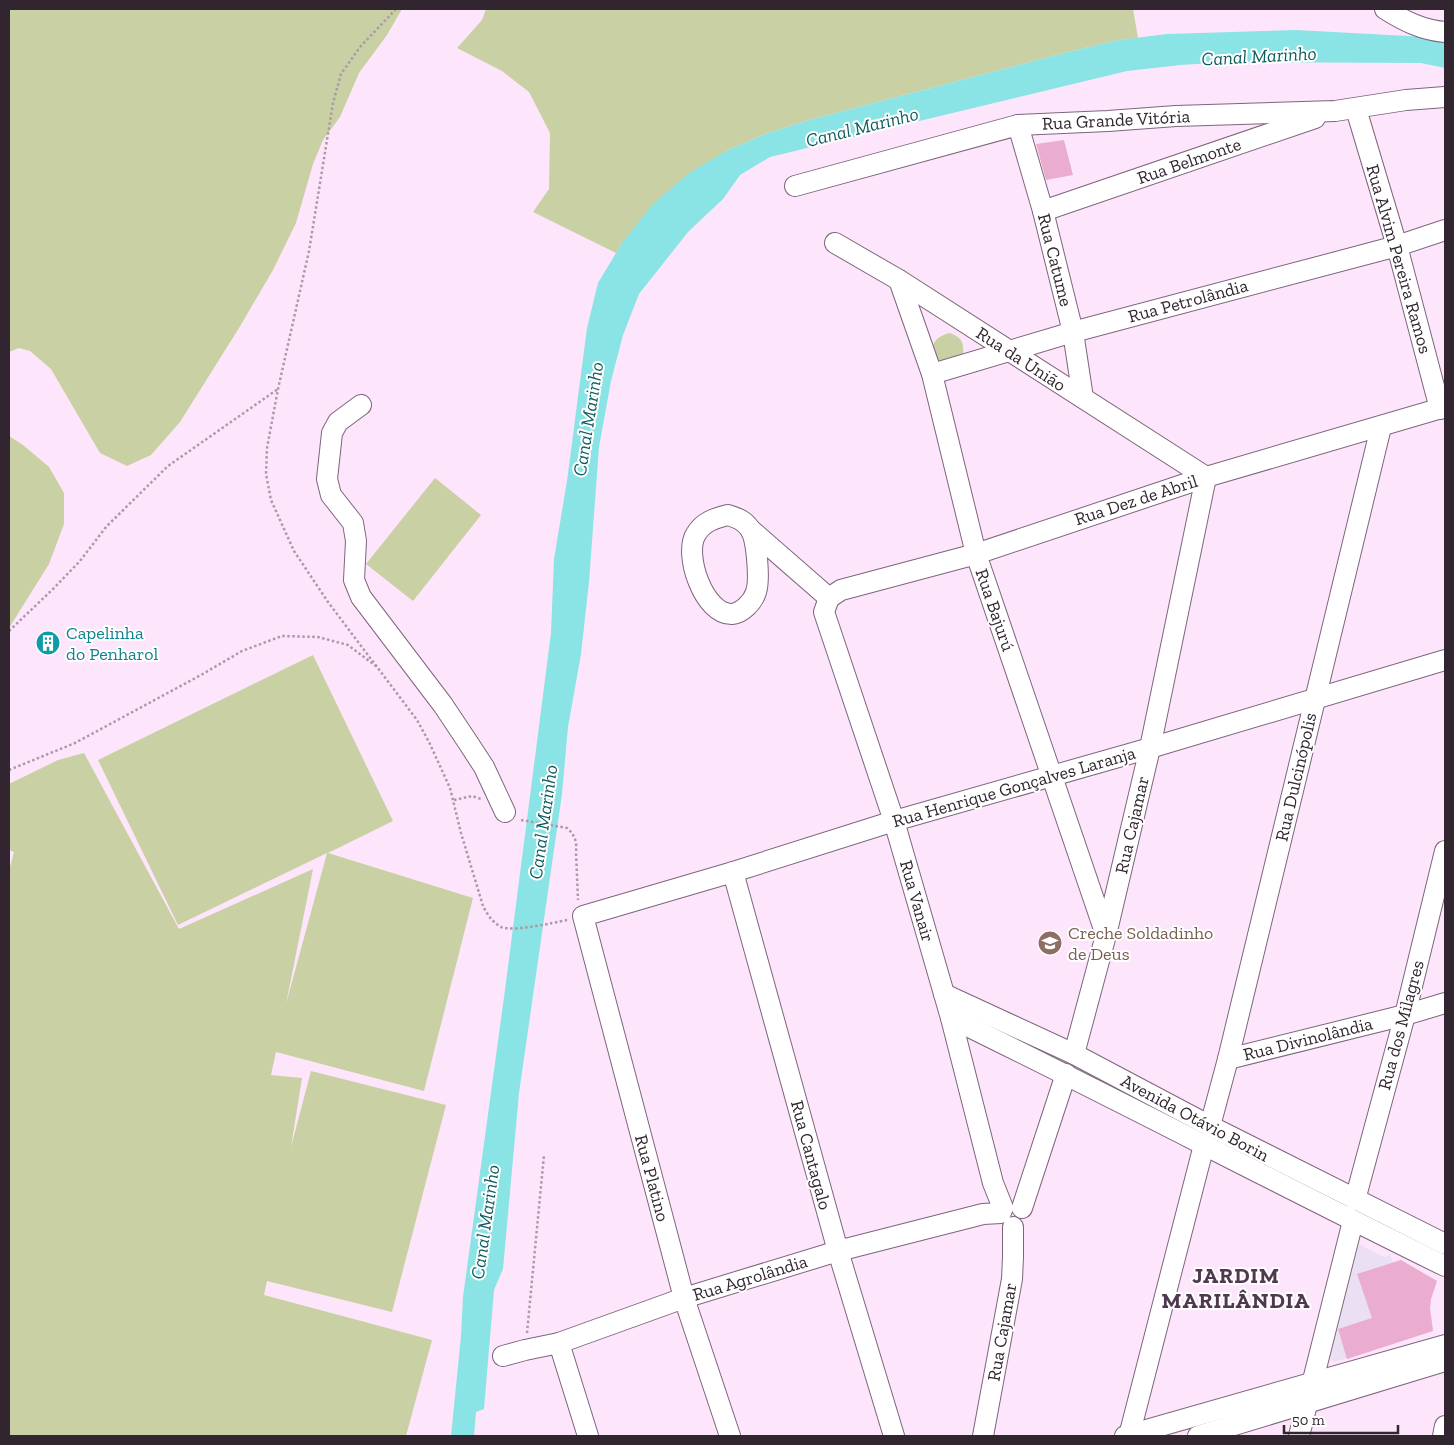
<svg xmlns="http://www.w3.org/2000/svg" width="1454" height="1445" font-family="'Zilla Slab',serif">
<style>
.education{fill:#ebdff3}
.green{fill:#c9d0a3}
.water{fill:#8ae3e4}
.building{fill:#ebadcf}
.lines{fill:none;stroke-linecap:round;stroke-linejoin:round}
.minor-casing{stroke:#7e657d;stroke-width:22}
.path{stroke:#ab99aa;stroke-width:2.5;stroke-dasharray:2.5 2.5;stroke-linecap:butt}
.minor{stroke:#fff;stroke-width:20}
.labels{text-anchor:middle;dominant-baseline:central;stroke-width:4;stroke-linejoin:round;paint-order:stroke}
.street-label{font-size:18px;fill:#312630;stroke:#fff}
.culture-label{font-size:18px;fill:#0d838f;stroke:#fff;text-anchor:start}
.education-label{font-size:18px;fill:#785e54;stroke:#fff;text-anchor:start}
.water-label{font-size:19px;font-style:italic;fill:#0f5c5e;stroke:#fff}
.district-label{font-size:22px;font-weight:bold;letter-spacing:1px;fill:#50394f;stroke:#fff}
</style>
<rect width="100%" height="100%" fill="#fde6fb"/>
<polygon class="education" points="1359,1244 1384,1257 1390,1255 1393,1262 1401,1260 1437,1281 1431,1299 1430,1308 1433,1331 1334,1362 1330,1358"/>
<g class="green">
<polygon points="9,9 402,9 387,35 359,73 340,117 323,140 313,164 296,223 273,270 239,328 180,422 151,455 127,466 100,453 51,369 30,351 19,348 9,352"/>
<polygon points="486,9 1133,9 1138,38 1119,40 1072,51 809,120 765,134 726,151 622,243 616,253 533,212 549,189 550,133 529,92 502,71 457,48 482,20"/>
<path d="M950 333C962 338 964 342 963 355L947 365C927 356 928 338 950 333Z"/>
<polygon points="9,436 23,445 49,467 64,493 64,524 49,564 9,628"/>
<polygon points="435,478 481,515 413,601 366,564"/>
<polygon points="313,655 393,821 328,853 473,898 424,1091 276,1052 271,1075 302,1078 291,1147 311,1071 446,1105 392,1312 267,1281 264,1295 432,1340 406,1436 9,1436 9,871 14,852 9,850 9,784 58,760 84,753 179,929 313,869 286,1004 327,853 178,925 98,760"/>
</g>
<polygon class="water" points="1296,30 1445,38 1445,68 1421,63 1228,62 1181,65 1127,71 770,157 740,175 723,199 688,232 639,294 623,335 611,381 599,447 589,582 581,654 568,727 562,794 519,1093 503,1269 494,1290 484,1409 476,1412 474,1436 451,1436 461,1336 463,1297 505,990 551,633 554,559 567,481 587,328 598,283 622,243 652,205 689,173 726,151 765,134 809,120 1072,51 1119,40 1167,34"/>
<g class="building">
<polygon points="1064,140 1073,175 1046,180 1036,144"/>
<polygon points="1401,1260 1437,1281 1431,1299 1430,1308 1433,1331 1347,1359 1338,1329 1372,1318 1357,1274"/>
</g>
<g class="lines">
<defs>
<g id="minor">
<path d="M1385 9C1404 21 1422 30 1445 32"/>
<polyline points="1356,109 1397,246 1440,409"/>
<polyline points="1018,125 1043,211 1073,332 1083,398"/>
<polyline points="795,186 1018,125 1108,121 1176,116 1335,111 1406,100 1445,97"/>
<polyline points="1043,211 1315,118"/>
<polyline points="835,243 899,280 1206,477 1150,748 1106,935 1074,1054"/>
<polyline points="899,280 932,374 976,554 1106,935"/>
<polyline points="932,374 1073,332 1397,246 1445,230"/>
<polyline points="361,405 338,422 332,433 327,479 331,495 353,523 356,541 354,580 361,597 443,705 469,744 484,767 505,812"/>
<path d="M728 515C737 518 744 520 750 529 757 539 760 580 756 592 753 602 742 613 732 614 704 615 683 554 696 534 703 522 715 518 728 515Z"/>
<polyline points="751,530 829,598"/>
<polyline points="829,598 841,590 976,554 1206,477 1445,407"/>
<polyline points="829,598 824,612 894,821 951,1018 993,1183 1003,1208"/>
<polyline points="733,872 838,1251 894,1436"/>
<polyline points="944,994 1074,1054 1210,1126 1445,1244"/>
<path d="M951 1018C1117 1099 1280 1185 1445 1266"/>
<polyline points="1228,1059 1405,1015 1445,1003"/>
<polyline points="1210,1126 1228,1059 1381,427"/>
<polyline points="1355,1200 1405,1015 1445,851"/>
<polyline points="1022,1208 1066,1074"/>
<polyline points="559,1343 588,1436"/>
<polyline points="503,1356 525,1350 559,1343 684,1298 838,1251 983,1214 1001,1213"/>
<polyline points="730,1436 684,1298 583,916 733,872 894,821 1150,748 1445,660"/>
<polyline points="983,1436 1012,1279 1013,1257 1013,1227"/>
<polyline points="1125,1436 1445,1345"/>
<polyline points="1129,1436 1204,1145"/>
<polyline points="1198,1436 1445,1361"/>
<polyline points="1299,1436 1353,1221"/>
<polyline points="1443,1436 1445,1426"/>
</g>
</defs>
<use href="#minor" class="minor-casing"/>
<g class="path">
<path d="M396 9 360 47 341 74 333 103 309 251 278 389 267 448 266 474 271 500 294 551 328 602 417 720 429 742 450 788 461 833 483 906C487 914 492 922 501 927 512 932 553 923 567 920"/>
<polyline points="9,631 53,589 80,561 106,527 168,466 278,389"/>
<polyline points="9,770 75,743 201,675 242,651 282,636 318,637 348,645 377,667"/>
<polyline points="454,800 472,796 481,799"/>
<path d="M521 820 567 828C575 835 577 842 576 852L578 900"/>
<polyline points="527,1333 544,1155"/>
</g>
<use href="#minor" class="minor"/>
</g>
<defs>
<symbol id="building-disc" viewBox="-11 -11 22 22"><circle r="9.5" fill="#0f9aa8" stroke="#fff"/><path d="M-4-6H4V6H1V3H-1V6H-4ZM-2.5-4.3h1.7v1.8h-1.7ZM.8-4.3h1.7v1.8H.8ZM-2.5-1h1.7V.8h-1.7ZM.8-1h1.7V.8H.8Z" fill="#fff"/></symbol>
<symbol id="school-disc" viewBox="-11 -11 22 22"><circle r="9.5" fill="#8d6e63" stroke="#fff"/><path d="M0-5L7-2L0 1L-7-2ZM-4 1L0 2.5L4 1V4Q0 6-4 4Z" fill="#fff"/></symbol>
</defs>
<g fill-rule="evenodd">
<use href="#building-disc" x="34" y="629" width="28" height="28"/>
<use href="#school-disc" x="1036" y="929" width="28" height="28"/>
</g>
<g class="labels">
<g class="street-label">
<text transform="translate(1116 120) rotate(-3)">Rua Grande Vitória</text>
<text transform="translate(1189 161) rotate(-19)">Rua Belmonte</text>
<text transform="translate(1399 259) rotate(74)">Rua Alvim Pereira Ramos</text>
<text transform="translate(1055 260) rotate(76)">Rua Catume</text>
<text transform="translate(1188 301) rotate(-15)">Rua Petrolândia</text>
<text transform="translate(1021 359) rotate(33)">Rua da União</text>
<text transform="translate(1136 500) rotate(-18)">Rua Dez de Abril</text>
<text transform="translate(995 610) rotate(71)">Rua Bajurú</text>
<text transform="translate(1296 777) rotate(-77)">Rua Dulcinópolis</text>
<text transform="translate(1014 787) rotate(-16)">Rua Henrique Gonçalves Laranja</text>
<text transform="translate(1132 825) rotate(-77)">Rua Cajamar</text>
<text transform="translate(917 901) rotate(74)">Rua Vanair</text>
<text transform="translate(1401 1025) rotate(-75)">Rua dos Milagres</text>
<text transform="translate(1308 1039) rotate(-14)">Rua Divinolândia</text>
<text transform="translate(1195 1118) rotate(28)">Avenida Otávio Borin</text>
<text transform="translate(811 1155) rotate(75)">Rua Cantagalo</text>
<text transform="translate(652 1178) rotate(75)">Rua Platino</text>
<text transform="translate(750 1278) rotate(-17)">Rua Agrolândia</text>
<text transform="translate(1002 1332) rotate(-80)">Rua Cajamar</text>
</g>
<g class="culture-label">
<text x="66" y="633">Capelinha<tspan x="66" dy="21">do Penharol</tspan></text>
</g>
<g class="education-label">
<text x="1068" y="933">Creche Soldadinho<tspan x="1068" dy="21">de Deus</tspan></text>
</g>
<g class="water-label">
<text transform="translate(1259 56) rotate(-3)">Canal Marinho</text>
<text transform="translate(862 127) rotate(-14)">Canal Marinho</text>
<text transform="translate(588 419) rotate(-81)">Canal Marinho</text>
<text transform="translate(543 822) rotate(-82)">Canal Marinho</text>
<text transform="translate(485 1222) rotate(-82)">Canal Marinho</text>
</g>
<g class="district-label">
<text x="1236" y="1275">JARDIM<tspan x="1236" dy="25">MARILÂNDIA</tspan></text>
</g>
</g>
<rect width="1454" height="1445" fill="none" stroke="#312630" stroke-width="20"/>
<path d="M1284 1425v8h114v-8" fill="none" stroke="#312630" stroke-width="2.5"/>
<text x="1292" y="1425" font-size="15" fill="#312630" stroke="#ffffff" stroke-width="4" paint-order="stroke">50 m</text>
</svg>
